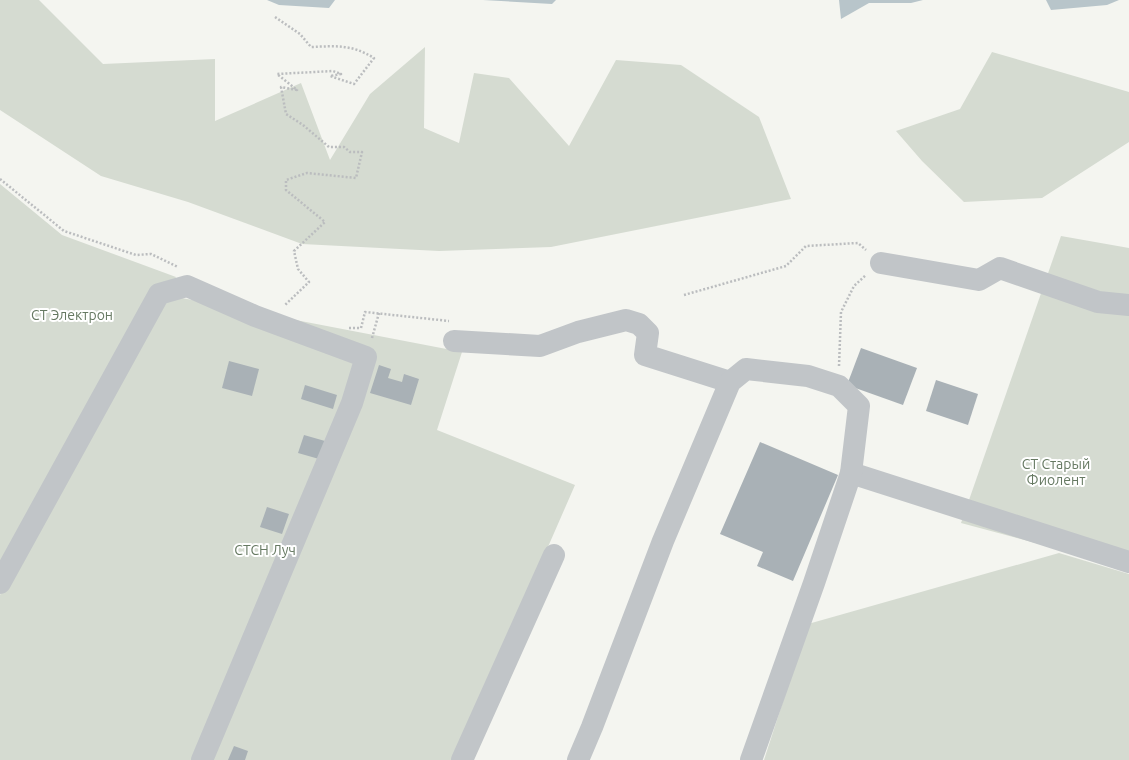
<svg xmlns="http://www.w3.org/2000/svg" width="1129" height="760" font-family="Ubuntu,sans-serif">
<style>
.green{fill:#d5dbd1}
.water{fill:#b8c5ca}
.building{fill:#a9b1b6}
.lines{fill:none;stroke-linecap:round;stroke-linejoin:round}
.path{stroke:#bbbdbf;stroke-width:2.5;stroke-dasharray:2 2;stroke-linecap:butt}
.minor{stroke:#c1c5c8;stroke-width:22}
.labels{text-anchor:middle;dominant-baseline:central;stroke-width:4;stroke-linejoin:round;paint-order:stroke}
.park-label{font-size:14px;fill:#667962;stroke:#fff}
</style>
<rect width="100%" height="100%" fill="#f4f5f0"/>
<g class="green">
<polygon points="0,0 39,0 103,64 215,59 215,121 301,83 330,160 370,94 425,47 424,128 459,143 474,73 509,78 569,146 616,60 681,65 759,117 791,199 551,247 439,251 302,244 188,202 101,176 0,110"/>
<polygon points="992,52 1129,92 1129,142 1042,198 964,202 922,161 896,131 960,109"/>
<polygon points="0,184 62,235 176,277 0,588"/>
<polygon points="1061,236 1129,248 1129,568 961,523"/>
<polygon points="182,298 462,352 437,430 575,485 455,760 0,760 0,595 165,299"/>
<polygon points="1059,553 1129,574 1129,760 764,760 808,624"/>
</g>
<g class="water">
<polygon points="267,0 335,0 329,8 279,5"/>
<polygon points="483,0 556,0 552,4"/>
<polygon points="839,0 923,0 911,3 869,3 841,19"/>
<polygon points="1046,0 1119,0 1107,5 1051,10"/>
</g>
<g class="building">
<polygon points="861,348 917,368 903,405 847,385"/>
<polygon points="229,361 259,369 252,396 222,388"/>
<polygon points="379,365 391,369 388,378 402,382 404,374 419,379 411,405 370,393"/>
<polygon points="936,380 978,394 968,425 926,411"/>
<polygon points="305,385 337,395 333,409 301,399"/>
<polygon points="304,435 325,441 319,459 298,453"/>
<polygon points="760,442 838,475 793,581 757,566 763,552 720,534"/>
<polygon points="267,507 289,514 282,534 260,527"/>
<polygon points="234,746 248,751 245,760 228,760"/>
</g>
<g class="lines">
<g class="path">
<path d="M275 17 300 34 311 47C336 46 351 44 374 58L354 84 330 76 341 74 333 71 277 74 297 90 281 87 286 114 303 125 329 147H344L350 152H362L356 178 307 173 286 180V190L325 222 294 251 298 269 309 282 285 305"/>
<polyline points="0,179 64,231 136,255 151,254 178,267"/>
<polyline points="684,295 786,266 806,246 858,243 866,250"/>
<polyline points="349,328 361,328 365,312 449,321"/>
<polyline points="372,338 379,313"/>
<polyline points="839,366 841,312 854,286 866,275"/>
</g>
<g class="minor">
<polyline points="881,263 979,280 1000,268 1098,302 1129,305"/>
<polyline points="454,341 540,346 578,332 626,320 639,324 648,333 645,355 730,382"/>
<polyline points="851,473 1129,562"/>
<polyline points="0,583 159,294 187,286 255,316 366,357 352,403 202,760"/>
<polyline points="462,760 554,555"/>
<polyline points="578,760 592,727 663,541 730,382 746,369 808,376 839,386 859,406 851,473 814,583 751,760"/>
</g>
</g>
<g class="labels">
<g class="park-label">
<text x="72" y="315">СТ Электрон</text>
<text x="1056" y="464">СТ Старый<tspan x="1056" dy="16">Фиолент</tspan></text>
<text x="265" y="550">СТСН Луч</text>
</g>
</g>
</svg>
